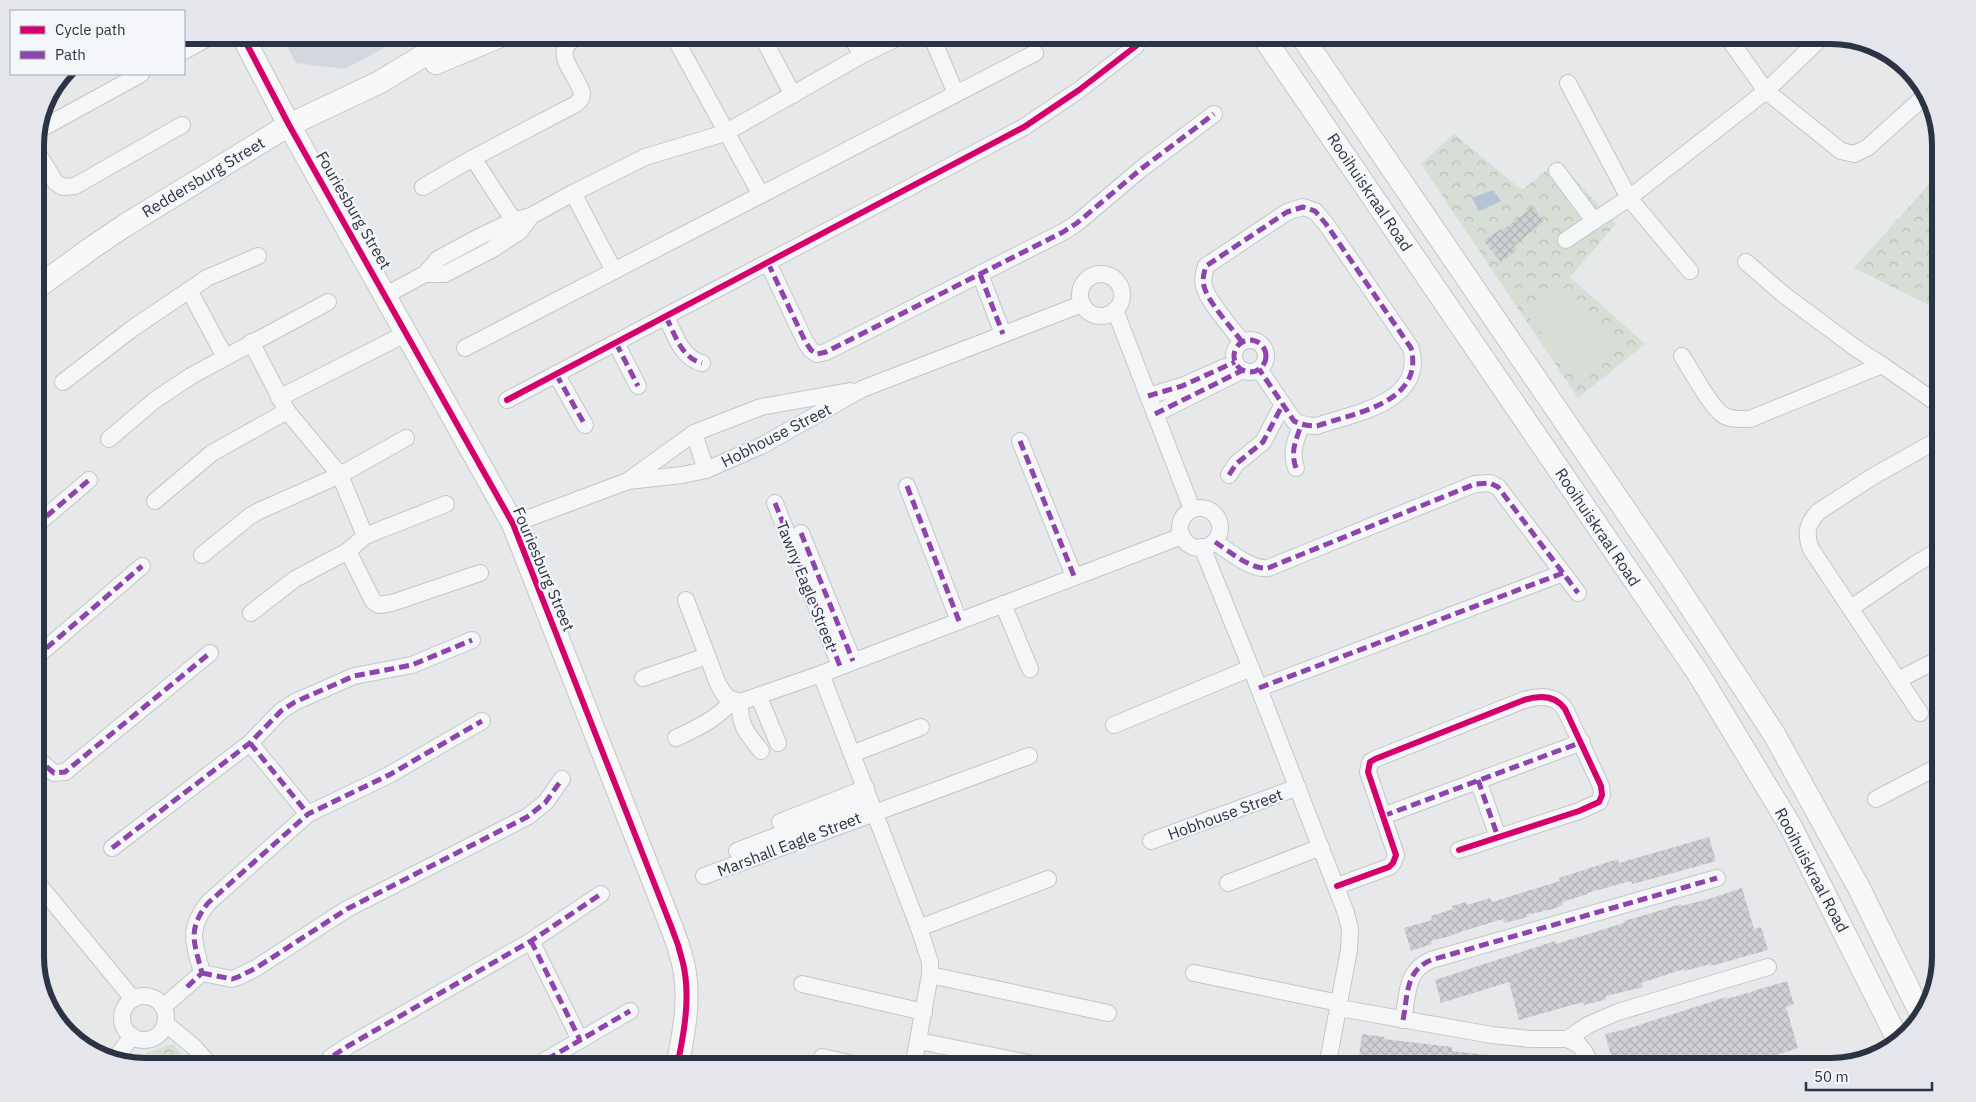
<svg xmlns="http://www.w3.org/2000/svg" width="1976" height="1102" font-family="'IBM Plex Sans',sans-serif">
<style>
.built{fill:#d4d7dd}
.park{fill:url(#park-crowns)}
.garden{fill:#d6ded6}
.water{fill:#b4c4d5}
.building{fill:url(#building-cross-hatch)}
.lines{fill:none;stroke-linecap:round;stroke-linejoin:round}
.street-casing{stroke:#c4c6c8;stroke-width:18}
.secondary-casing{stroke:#c4c6c8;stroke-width:24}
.street{stroke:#f5f6f7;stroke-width:16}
.secondary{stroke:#f8f8f8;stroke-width:22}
.quiet{stroke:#8e44ad;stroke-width:5;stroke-dasharray:10 5;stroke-linecap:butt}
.cycleway-casing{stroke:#f4f6f9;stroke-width:9}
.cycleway{stroke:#d6006c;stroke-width:6}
.labels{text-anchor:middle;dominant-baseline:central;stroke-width:4.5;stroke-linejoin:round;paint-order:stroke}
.street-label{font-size:16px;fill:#2b3445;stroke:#f4f6f9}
.rim{fill:none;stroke:#2b3445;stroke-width:6}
</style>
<defs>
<pattern id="park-crowns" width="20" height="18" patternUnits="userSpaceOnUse" patternTransform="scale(1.25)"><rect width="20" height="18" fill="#d6ded6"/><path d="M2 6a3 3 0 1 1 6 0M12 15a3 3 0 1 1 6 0" fill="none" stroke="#b8bfb9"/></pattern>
<pattern id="building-cross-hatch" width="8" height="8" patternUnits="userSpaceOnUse" patternTransform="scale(1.25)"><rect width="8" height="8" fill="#ced0d3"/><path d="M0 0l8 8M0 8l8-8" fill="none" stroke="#b1b3b6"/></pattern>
</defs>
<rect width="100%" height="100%" fill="#e6e8ea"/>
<polygon class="built" points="281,35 408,35 345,69 296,63"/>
<g class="park">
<polygon points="1454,134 1522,190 1558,161 1616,224 1570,277 1645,344 1578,398 1421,164"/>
<polygon points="1941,171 1941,311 1854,268"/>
<polygon points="173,1044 192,1067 145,1067 128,1063 132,1058"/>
</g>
<polygon class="garden" points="1561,285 1617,351 1581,381 1525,313"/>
<polygon class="water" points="1493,190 1501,201 1479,211 1472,198"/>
<g class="building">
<polygon points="1532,207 1544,221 1514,246 1517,250 1501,262 1484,241 1501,229 1502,231"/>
<polygon points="1709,837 1716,861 1644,881 1632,884 1631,881 1587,893 1588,894 1562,902 1563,905 1553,909 1526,915 1527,917 1517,920 1504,923 1503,919 1460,932 1450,936 1431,941 1432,944 1411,951 1404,928 1432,920 1431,916 1453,909 1452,906 1466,902 1467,905 1490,898 1492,902 1560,881 1559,878 1618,859 1619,863"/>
<polygon points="1742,888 1754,929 1761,927 1768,950 1711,966 1711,964 1684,971 1684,969 1641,983 1643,987 1606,996 1606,999 1597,1002 1584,1005 1583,1002 1519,1020 1509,982 1441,1003 1435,980 1555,941 1556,944 1624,923 1624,921 1645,915 1681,904 1681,906 1709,899"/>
<polygon points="1787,981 1794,1004 1786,1007 1798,1048 1771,1057 1771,1059 1761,1062 1741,1067 1614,1067 1605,1034 1627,1029 1726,997 1727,999"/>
<polygon points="1362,1034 1385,1037 1384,1039 1452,1047 1452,1051 1488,1055 1487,1067 1415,1067 1396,1064 1397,1062 1359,1057"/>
</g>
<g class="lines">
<defs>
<g id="street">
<polyline points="673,35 761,195"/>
<polyline points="850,35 862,55"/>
<polyline points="931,35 956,94"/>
<polyline points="1726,35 1766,91 1841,151 1854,154 1867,148 1926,95"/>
<polyline points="766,44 793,95"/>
<polyline points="184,51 213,35"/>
<polyline points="1568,83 1629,198 1690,271"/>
<polyline points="37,131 141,74"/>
<polyline points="35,149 56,183 63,187 75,186 182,125"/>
<polyline points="473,158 519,229"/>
<polyline points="1557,171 1594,221 1566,240"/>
<path d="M423 187 473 158 576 104 581 99 582 93C574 68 548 52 580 35"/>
<polyline points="573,193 614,271"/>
<polyline points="1594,221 1629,198 1766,91 1824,35"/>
<polyline points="1746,262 1784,295 1857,349 1882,365 1941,406"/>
<polyline points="768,263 805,341 811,350 817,354 826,352 1063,232 1077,223 1141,169 1214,114"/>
<polyline points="425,274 445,274 493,249 520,231 531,216"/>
<polyline points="980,274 1003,334"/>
<circle cx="1101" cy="295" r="21"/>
<polyline points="189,290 225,357"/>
<polyline points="386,295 425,274 438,259 479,237 513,221 531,216 573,193 645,157 725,133 862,55 903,35"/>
<polyline points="1115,310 1192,509"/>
<path d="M666 317C675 334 681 358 702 363"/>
<circle cx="1250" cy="356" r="16"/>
<polyline points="251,342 287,411 340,475 365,536 348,551 373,601 379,605 392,603 480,573"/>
<path d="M1242 342C1232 328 1207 301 1204 286 1202 279 1204 273 1206 266L1287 212 1303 207 1315 211 1326 224 1411 348C1425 403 1354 413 1317 426 1308 426 1302 425 1294 421L1259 369"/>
<polyline points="616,343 638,386"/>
<polyline points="465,348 1035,53"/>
<path d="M1682 356C1691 370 1710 406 1723 415 1731 420 1741 419 1750 419L1882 365"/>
<polyline points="556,374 585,425"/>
<polyline points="63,382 133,328 207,278 258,256"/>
<polyline points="1148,396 1182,386 1225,367"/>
<polyline points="279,398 407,333"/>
<polyline points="507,400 1024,127 1079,90 1136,46"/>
<polyline points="1155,414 1243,370"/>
<polyline points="694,433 706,470"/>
<polyline points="109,439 155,400 191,376 328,302"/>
<polyline points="1020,441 1074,576"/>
<path d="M1296 468C1290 451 1296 441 1301 425"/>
<polyline points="1229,475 1236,464 1263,442 1283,404"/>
<polyline points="629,480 694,433 761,407 850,391"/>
<polyline points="907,486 959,621"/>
<polyline points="155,501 212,453 287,411"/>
<polyline points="775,503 840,666"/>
<circle cx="1200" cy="528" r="20"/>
<polyline points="513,524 628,481 682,475 706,470 763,445 862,389 1082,304"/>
<polyline points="35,526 89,480"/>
<polyline points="801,533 853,661"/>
<polyline points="365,536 446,504"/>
<path d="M1215 542C1229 551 1251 570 1268 568L1475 484 1490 483 1498 487 1578 593"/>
<polyline points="1202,547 1251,668 1346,913 1350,929 1349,950 1327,1067"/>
<polyline points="202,555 250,516 259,511 340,475 406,438"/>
<polyline points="686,600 718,684 726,697 740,702 821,674 1182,536"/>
<polyline points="1003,604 1030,669"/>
<polyline points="1851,608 1914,565 1941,549"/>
<polyline points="251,613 295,579 348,551"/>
<polyline points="35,658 142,566"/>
<polyline points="821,674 919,928 930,962 930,975 913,1067"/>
<polyline points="643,678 707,656"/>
<polyline points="1898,680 1941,658"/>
<polyline points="1259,688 1563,573"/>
<polyline points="759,697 778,743"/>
<path d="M740 702C739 726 747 733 761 751"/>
<path d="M1920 713 1811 549C1805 534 1807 524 1818 512L1872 477 1941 438"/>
<polyline points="1114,725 1251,668"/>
<path d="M676 738C697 728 717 719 732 701"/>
<polyline points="250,743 308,814"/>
<polyline points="852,754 921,727"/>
<polyline points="35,757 54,773 65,772 210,653"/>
<polyline points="1478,780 1498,837"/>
<polyline points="1876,799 1941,765"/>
<polyline points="1383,816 1582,742"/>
<polyline points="780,822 866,788"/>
<polyline points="1151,841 1298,787"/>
<polyline points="112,848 250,743 281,711 295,702 354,676 412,665 472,640"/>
<polyline points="737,851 870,800"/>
<polyline points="704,876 1029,756"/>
<polyline points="35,880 133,999"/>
<polyline points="1228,883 1321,847"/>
<path d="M1337 886 1389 867 1393 863 1396 855 1368 772 1370 762 1375 759 1524 700C1540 695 1555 695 1565 709L1601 786 1602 795 1599 802 1579 811 1459 850"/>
<polyline points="919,928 1048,879"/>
<polyline points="531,941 580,1040"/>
<polyline points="202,973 232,979 238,977 256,968 347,909 527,817 545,803 562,779"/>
<polyline points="1194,973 1339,1003"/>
<polyline points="930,975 1108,1013"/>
<polyline points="802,984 924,1012"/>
<circle cx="144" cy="1018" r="22"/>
<path d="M163 1007 202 973C194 942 187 930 208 903L308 814 389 775 482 721"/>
<polyline points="1339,1008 1492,1035 1530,1039 1567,1039 1578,1044 1584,1051 1592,1067"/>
<path d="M1403 1020C1408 995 1405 971 1431 960L1717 878"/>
<polyline points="166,1024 194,1047 212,1067"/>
<polyline points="1567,1039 1588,1025 1618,1012 1768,967"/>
<polyline points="919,1041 1048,1067"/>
<polyline points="822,1057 867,1067"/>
<polyline points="115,1059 132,1036"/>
<polyline points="324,1067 331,1057 348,1046 531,941 601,894"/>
<polyline points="534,1067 630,1011"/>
</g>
<g id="secondary">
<path d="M242 35 289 125 513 524 671 926C676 938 680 950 683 963 691 997 684 1033 677 1067"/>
<polyline points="1262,35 1698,673 1791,827 1898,1040"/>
<polyline points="1301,35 1673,580 1774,734 1859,888 1922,1016"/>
<polyline points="436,63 503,35"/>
<polyline points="35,289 90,249 124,226 289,125 380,82 431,51 462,35"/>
</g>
</defs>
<use href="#street" class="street-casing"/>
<use href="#secondary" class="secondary-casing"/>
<use href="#street" class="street"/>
<use href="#secondary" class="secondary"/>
<g class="quiet">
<polyline points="768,263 805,341 811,350 817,354 826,352 1063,232 1077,223 1141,169 1214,114"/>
<polyline points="980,274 1003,334"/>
<path d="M666 317C675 334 681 358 702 363"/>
<circle cx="1250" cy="356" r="16"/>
<path d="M1242 342C1232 328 1207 301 1204 286 1202 279 1204 273 1206 266L1287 212 1303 207 1315 211 1326 224 1411 348C1425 403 1354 413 1317 426 1308 426 1302 425 1294 421L1259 369"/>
<polyline points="616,343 638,386"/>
<polyline points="556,374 585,425"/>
<polyline points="1148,396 1182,386 1235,362"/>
<polyline points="1155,414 1243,370"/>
<polyline points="1020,441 1074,576"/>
<path d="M1296 468C1290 451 1296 441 1301 425"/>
<polyline points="1229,475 1236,464 1263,442 1283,404"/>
<polyline points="907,486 959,621"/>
<polyline points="775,503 840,666"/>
<polyline points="35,526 89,480"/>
<polyline points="801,533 853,661"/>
<path d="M1215 542C1229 551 1251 570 1268 568L1475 484 1490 483 1498 487 1578 593"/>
<polyline points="35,658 142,566"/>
<polyline points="1259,688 1563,573"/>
<polyline points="250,743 308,814"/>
<polyline points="35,757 54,773 65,772 210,653"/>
<polyline points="1478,780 1498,837"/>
<polyline points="1383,816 1582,742"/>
<polyline points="112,848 250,743 281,711 295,702 354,676 412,665 472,640"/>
<polyline points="531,941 580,1040"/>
<polyline points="202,973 232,979 238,977 256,968 347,909 527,817 545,803 562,779"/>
<path d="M187 987 202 973C194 942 187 930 208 903L308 814 389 775 482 721"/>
<path d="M1403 1020C1408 995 1405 971 1431 960L1717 878"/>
<polyline points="324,1067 331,1057 348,1046 531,941 601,894"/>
<polyline points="534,1067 630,1011"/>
</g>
<defs>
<g id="cycleway">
<path d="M242 35 289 125 513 524 671 926C676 938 680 950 683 963 691 997 684 1033 677 1067"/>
<polyline points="507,400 1024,127 1079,90 1136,46"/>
<path d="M1337 886 1389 867 1393 863 1396 855 1368 772 1370 762 1375 759 1524 700C1540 695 1555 695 1565 709L1601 786 1602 795 1599 802 1579 811 1459 850"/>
</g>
</defs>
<use href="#cycleway" class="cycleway-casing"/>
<use href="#cycleway" class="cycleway"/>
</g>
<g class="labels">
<g class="street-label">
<text transform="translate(203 177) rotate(-31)">Reddersburg Street</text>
<text transform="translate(1370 192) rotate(56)">Rooihuiskraal Road</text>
<text transform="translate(354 210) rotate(60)">Fouriesburg Street</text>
<text transform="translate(776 435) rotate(-27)">Hobhouse Street</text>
<text transform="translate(1598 527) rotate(56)">Rooihuiskraal Road</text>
<text transform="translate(544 569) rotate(67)">Fouriesburg Street</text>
<text transform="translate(807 585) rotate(68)">Tawny Eagle Street</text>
<text transform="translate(1225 814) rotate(-20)">Hobhouse Street</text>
<text transform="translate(789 844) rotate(-21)">Marshall Eagle Street</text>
<text transform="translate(1812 870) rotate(62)">Rooihuiskraal Road</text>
</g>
</g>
<path d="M0 0H1976V1102H0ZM145 44H1831A101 101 0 0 1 1932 145V957A101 101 0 0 1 1831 1058H145A101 101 0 0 1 44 957V145A101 101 0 0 1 145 44Z" fill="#e4e6eb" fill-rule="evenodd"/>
<path class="rim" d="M145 44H1831A101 101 0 0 1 1932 145V957A101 101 0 0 1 1831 1058H145A101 101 0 0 1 44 957V145A101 101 0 0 1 145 44Z"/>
<rect x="10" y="10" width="175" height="65" fill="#f4f6f9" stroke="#a4a8b1"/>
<rect x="20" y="26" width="25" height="8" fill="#d6006c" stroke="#a4a8b1"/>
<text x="55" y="35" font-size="15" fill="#2b3445">Cycle path</text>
<rect x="20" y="51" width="25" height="8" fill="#8e44ad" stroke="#a4a8b1"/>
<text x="55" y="60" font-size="15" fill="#2b3445">Path</text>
<path d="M1806 1082v8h126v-8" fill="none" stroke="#2b3445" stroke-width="2.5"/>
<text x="1814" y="1082" font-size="15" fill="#2b3445" stroke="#f4f6f9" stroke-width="4" paint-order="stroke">50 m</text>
</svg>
